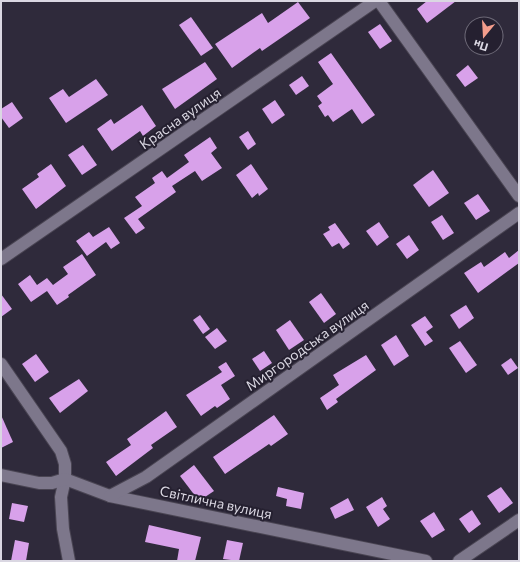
<svg xmlns="http://www.w3.org/2000/svg" width="520" height="562" font-family="Commissioner,sans-serif">
<style>
.building{fill:#d8a1ea}
.lines{fill:none;stroke-linecap:round;stroke-linejoin:round}
.minor-casing{stroke:#4a4553;stroke-width:14}
.minor{stroke:#7d778b;stroke-width:12}
.labels{text-anchor:middle;dominant-baseline:central;stroke-width:4;stroke-linejoin:round;paint-order:stroke}
.street-label{font-size:14px;fill:#dad7e2;stroke:#252030}
</style>
<rect width="100%" height="100%" fill="#2f2a3b"/>
<g class="building">
<polygon points="427,1 456,1 427,23 417,9"/>
<polygon points="298,2 310,18 262,51 260,48 232,68 215,44 262,13 268,23"/>
<polygon points="191,17 213,48 201,56 179,25"/>
<polygon points="380,24 392,41 380,49 368,32"/>
<polygon points="331,53 375,115 362,124 352,109 333,122 328,115 325,117 318,106 322,103 317,96 333,84 318,62"/>
<polygon points="205,62 217,79 175,109 162,89"/>
<polygon points="468,65 478,78 465,87 456,75"/>
<polygon points="302,76 309,86 296,95 289,85"/>
<polygon points="96,79 108,95 66,123 49,98 63,89 69,97"/>
<polygon points="275,100 285,115 272,124 262,109"/>
<polygon points="12,102 23,118 9,128 1,117 1,109"/>
<polygon points="142,105 156,126 143,136 140,131 112,151 97,129 111,119 114,124"/>
<polygon points="248,131 256,144 248,150 239,137"/>
<polygon points="210,137 217,148 211,153 222,168 202,181 195,171 172,186 176,192 138,219 145,228 136,234 124,218 142,206 135,197 155,183 152,178 162,171 167,178 189,162 184,155"/>
<polygon points="83,145 97,165 82,175 68,155"/>
<polygon points="51,164 66,186 36,209 22,189 39,177 37,174"/>
<polygon points="251,164 268,189 259,196 258,193 252,198 236,175"/>
<polygon points="433,170 449,193 429,207 413,185"/>
<polygon points="478,194 490,211 476,220 464,203"/>
<polygon points="442,215 454,233 443,240 431,222"/>
<polygon points="379,222 389,237 377,246 366,231"/>
<polygon points="335,223 350,244 343,249 339,243 332,247 323,234 330,230 328,227"/>
<polygon points="109,227 120,243 111,249 106,242 87,256 76,241 89,232 93,237"/>
<polygon points="409,235 419,250 407,259 396,244"/>
<polygon points="519,250 519,263 478,293 464,273 481,262 484,267 505,252 509,258"/>
<polygon points="82,254 96,275 68,295 69,297 57,305 47,291 31,302 18,284 30,275 37,285 47,278 53,285 68,274 63,267"/>
<polygon points="321,293 336,314 324,323 309,302"/>
<polygon points="1,294 12,309 1,317"/>
<polygon points="466,305 474,318 459,329 450,315"/>
<polygon points="200,315 210,329 203,334 193,320"/>
<polygon points="425,316 433,327 426,332 433,341 425,346 411,325"/>
<polygon points="290,320 304,340 289,350 276,330"/>
<polygon points="217,328 227,341 215,349 205,337"/>
<polygon points="396,335 409,356 394,366 381,345"/>
<polygon points="460,341 477,365 466,373 449,348"/>
<polygon points="264,351 272,363 260,371 252,359"/>
<polygon points="36,354 49,372 35,382 22,364"/>
<polygon points="366,355 376,370 336,399 338,402 327,410 320,398 339,385 333,375"/>
<polygon points="511,358 518,368 508,375 501,365"/>
<polygon points="226,362 235,376 221,385 230,399 217,408 215,406 201,416 186,395 222,372 218,367"/>
<polygon points="79,379 88,391 60,413 49,398"/>
<polygon points="166,411 177,427 151,445 153,448 116,476 106,462 131,445 127,439"/>
<polygon points="1,415 13,442 1,448"/>
<polygon points="274,415 288,434 271,446 269,444 225,474 213,457"/>
<polygon points="194,465 214,491 199,501 180,476"/>
<polygon points="278,487 304,493 301,509 286,506 287,499 276,496"/>
<polygon points="501,487 513,503 499,513 487,496"/>
<polygon points="382,497 387,506 383,509 390,519 378,527 366,507"/>
<polygon points="348,498 354,510 335,519 330,508"/>
<polygon points="12,503 28,506 24,522 9,519"/>
<polygon points="472,510 481,524 469,533 459,519"/>
<polygon points="434,512 445,530 432,538 420,521"/>
<polygon points="149,525 201,537 195,561 177,561 179,549 145,542"/>
<polygon points="15,540 29,543 26,561 11,561"/>
<polygon points="227,540 243,543 239,561 223,559"/>
</g>
<g class="lines">
<defs>
<g id="minor">
<polyline points="379,1 519,196"/>
<polyline points="1,259 375,1"/>
<polyline points="1,364 61,451 65,464 65,479 61,497 63,529 69,561"/>
<polyline points="1,475 39,483 52,483 65,479 110,496 426,561"/>
<polyline points="110,496 146,477 519,213"/>
<polyline points="459,561 519,520"/>
</g>
</defs>
<use href="#minor" class="minor-casing"/>
<use href="#minor" class="minor"/>
</g>
<g class="labels">
<g class="street-label">
<text transform="translate(180 118) rotate(-35)">Красна вулиця</text>
<text transform="translate(307 345) rotate(-35)">Миргородська вулиця</text>
<text transform="translate(216 502) rotate(12)">Світлична вулиця</text>
</g>
</g>
<rect width="520" height="562" fill="none" stroke="#dad7e2" stroke-width="4"/>
<g transform="translate(484 36) rotate(198)"><circle r="19" fill="#252030" stroke="#6d6977"/>
<path d="M0-3L7 15L0 10L-7 15Z" fill="#f49d8c"/>
<text y="-6" font-size="11" font-weight="bold" text-anchor="middle" fill="#dad7e2">Пн</text>
</g>
</svg>
